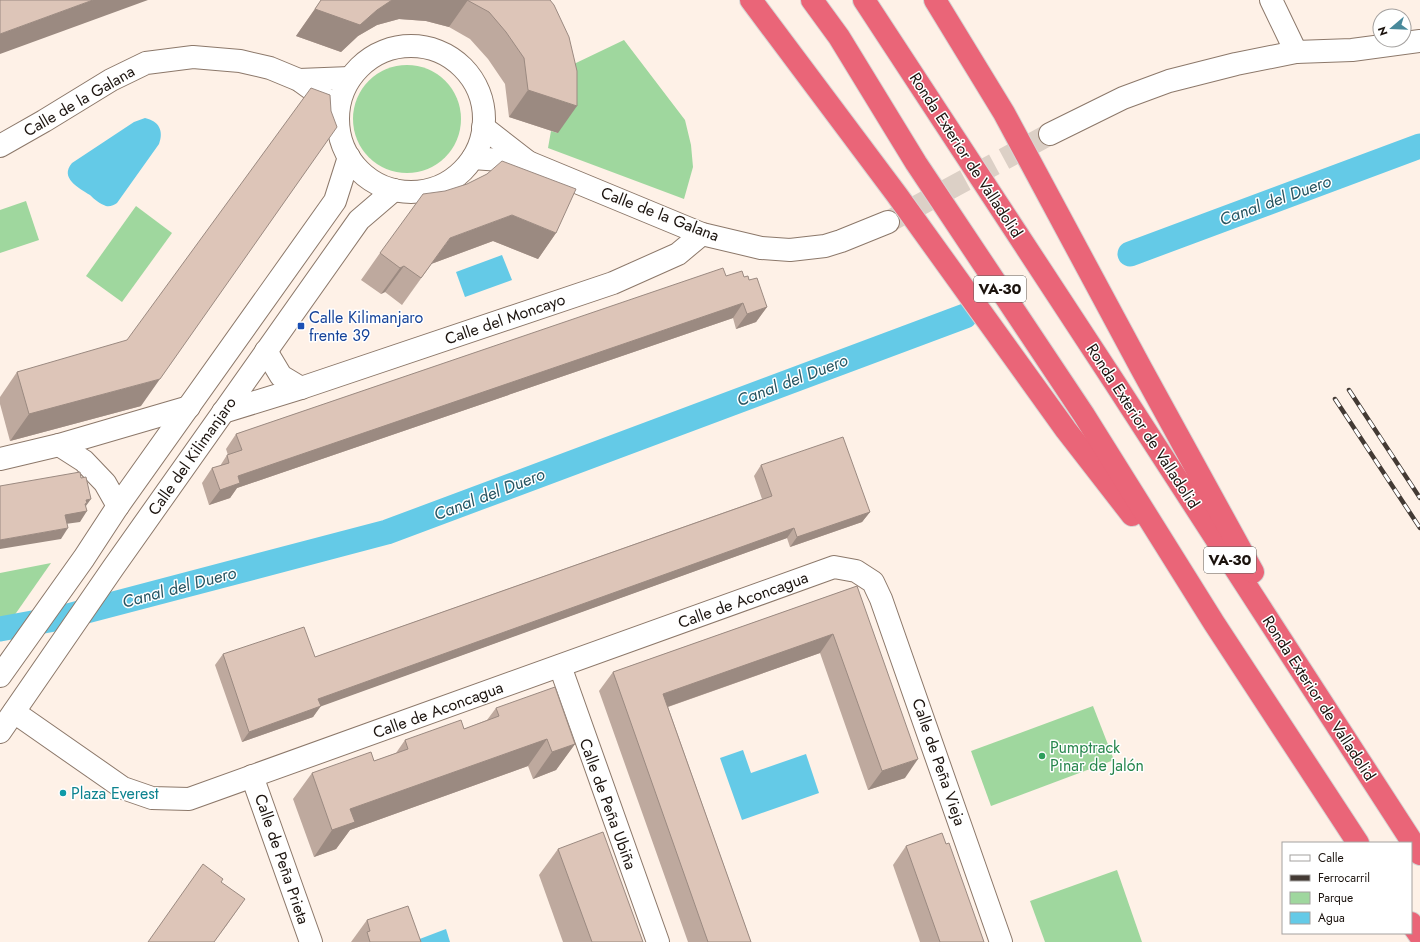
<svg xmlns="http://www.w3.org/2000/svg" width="1420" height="942" font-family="Jost,sans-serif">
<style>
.green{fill:#9fd79e}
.water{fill:#64cae7}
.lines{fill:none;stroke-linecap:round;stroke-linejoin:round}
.canal{stroke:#64cae7;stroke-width:25}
.minor-tunnel{stroke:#dcd0c6;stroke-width:22;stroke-dasharray:22 11;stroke-linecap:butt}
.minor-casing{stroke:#8c786a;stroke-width:24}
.motorway-casing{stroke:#d6d5d4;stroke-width:24}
.minor{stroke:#fff;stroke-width:22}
.motorway{stroke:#ea6578;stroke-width:22}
.rail-casing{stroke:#433a34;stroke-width:4.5}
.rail{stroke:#fff;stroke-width:3;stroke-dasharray:9;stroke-linecap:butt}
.wall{fill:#bea99e}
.shaded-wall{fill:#9b8a81}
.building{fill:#ddc5b8;stroke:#9b8a81}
.transit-dot{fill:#1a4fb4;stroke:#fff;stroke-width:1.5}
.leisure-dot{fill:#2e9e5b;stroke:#fff;stroke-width:1.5}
.culture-dot{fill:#0f9aa8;stroke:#fff;stroke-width:1.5}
.labels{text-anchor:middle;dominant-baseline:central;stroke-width:3;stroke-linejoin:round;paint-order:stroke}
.shield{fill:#fff;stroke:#5f5a56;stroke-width:1}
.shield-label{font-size:15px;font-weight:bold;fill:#1b130e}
.street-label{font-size:16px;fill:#1b130e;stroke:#fff}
.transit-label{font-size:16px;fill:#164399;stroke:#fff;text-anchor:start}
.leisure-label{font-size:16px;fill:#27864d;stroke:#fff;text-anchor:start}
.culture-label{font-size:16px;fill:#0d838f;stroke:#fff;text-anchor:start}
.water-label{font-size:17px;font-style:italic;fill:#285562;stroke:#fff}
</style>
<rect width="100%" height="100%" fill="#fef1e7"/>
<g class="green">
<polygon points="624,40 685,120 691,145 693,167 684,199 548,148 551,131 558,133 553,74"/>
<circle cx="407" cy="119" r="54"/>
<polygon points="26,201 39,240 0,253 0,210"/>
<polygon points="136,206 172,233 122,302 86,276"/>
<polygon points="51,563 0,636 0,573"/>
<polygon points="1093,706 1114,760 991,806 971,751"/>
<polygon points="1117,870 1142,942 1045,942 1030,901"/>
</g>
<g class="water">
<path d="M145 118C159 121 164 131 159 144L117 203C114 205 110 207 106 206 100 204 94 199 90 195 79 188 59 178 72 163L134 122Z"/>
<polygon points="502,255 512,280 465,297 456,272"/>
<polygon points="743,750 751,773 806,754 819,793 742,820 720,758"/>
<polygon points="446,929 450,942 418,942 417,940"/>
</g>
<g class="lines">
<g class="canal">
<polyline points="1130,254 1420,146"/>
<polyline points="0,629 60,618 387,532 965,316"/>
</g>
<polyline class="minor-tunnel" points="888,222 1050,134"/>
<defs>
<g id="minor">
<polyline points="1271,0 1296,52"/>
<circle cx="411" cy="119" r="73"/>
<polyline points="299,80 350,78"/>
<polyline points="483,127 528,162 702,234 761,248 790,250 825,246 841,241 888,222"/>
<polyline points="1050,134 1123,98 1169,81 1236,64 1296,52 1352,50 1420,41"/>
<polyline points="0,146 44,121 111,80 146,63 193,57 240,61 270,68 299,80 335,106"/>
<polyline points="473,158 528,162"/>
<polyline points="266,351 281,376 301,388"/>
<polyline points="223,412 301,388 613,283 678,254 702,234"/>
<polyline points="59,445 84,461 105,483 118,506"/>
<polyline points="0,459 59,445 189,407"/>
<polyline points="560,666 658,942"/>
<polyline points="0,676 84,558 118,506 335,201 349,157"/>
<polyline points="14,712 123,788 152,798 189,799 834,567 856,571 873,582 881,599 1001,942"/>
<polyline points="0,732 113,568 359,220 394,190"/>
<polyline points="252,776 311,942"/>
</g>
<g id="motorway">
<polyline points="751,0 897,195 1066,430 1132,515"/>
<polyline points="812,0 839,37 916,163 1084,415 1214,623 1358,843"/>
<polyline points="864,0 1113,380 1420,854"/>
<polyline points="935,0 1004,113 1141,368 1253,572"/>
<polyline points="1411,923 1420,936"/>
</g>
</defs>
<use href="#minor" class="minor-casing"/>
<use href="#motorway" class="motorway-casing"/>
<use href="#minor" class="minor"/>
<use href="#motorway" class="motorway"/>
<defs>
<g id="rail">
<polyline points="1349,390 1420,498"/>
<polyline points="1335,399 1420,528"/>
</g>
</defs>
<use href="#rail" class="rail-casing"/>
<use href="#rail" class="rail"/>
</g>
<g class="wall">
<polygon points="321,0 550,0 558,133 509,117 505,84 488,59 470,39 449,27 426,21 399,19 377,25 358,36 341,52 296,36"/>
<polygon points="556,233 538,259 493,241 431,264 402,305 385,292 381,294 361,280 380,253"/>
<polygon points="726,276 744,277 749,280 767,307 756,322 736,329 733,318 237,488 230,498 209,505 202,483 212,468 220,466 227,455 228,455 226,449 236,434"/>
<polygon points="17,372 141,406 10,441 0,404 0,397"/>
<polygon points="761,465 870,512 862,522 790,547 787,538 320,706 313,717 242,742 215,665 223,654 315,657 762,499 754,476"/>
<polygon points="857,586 905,778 868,790 820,653 668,707 751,942 688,942 599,691 613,672"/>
<polygon points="496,708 575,744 556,770 533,779 528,766 350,830 336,849 314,857 293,799 312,773 374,761 396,753 405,740 464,729 487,720"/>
<polygon points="946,844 984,942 920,942 893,865 906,846"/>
<polygon points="558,849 643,942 563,942 539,875"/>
<polygon points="367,920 421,942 351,942"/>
</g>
<g class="shaded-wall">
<polygon points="93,0 148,0 0,54 0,34"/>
<polygon points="392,0 468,0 449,27 426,21 399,19 377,25 358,36 341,52 296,36 315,9 377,10"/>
<polygon points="528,90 577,106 558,133 509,117"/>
<polygon points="337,127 141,406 10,441 29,414 160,379"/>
<polygon points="512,215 556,233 538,259 493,241 431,264 402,305 450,238"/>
<polygon points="404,266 385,292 381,294 400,268"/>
<polygon points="743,303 733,318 237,488 230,498 209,505 220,490 238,476"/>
<polygon points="767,307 756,322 736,329 747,314"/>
<polygon points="91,499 83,510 87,511 80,522 58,525 65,515 86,500"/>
<polygon points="870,512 862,522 790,547 797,537"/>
<polygon points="68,528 61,539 0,549 0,540"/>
<polygon points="794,528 787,538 311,710 318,699"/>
<polygon points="833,634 820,653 650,713 663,694"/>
<polygon points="321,706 313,717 242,742 249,732"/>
<polygon points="547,739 528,766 350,830 336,849 314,857 332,830 350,809"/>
<polygon points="575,744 556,770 533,779 552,752"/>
<polygon points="918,759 905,778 868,790 882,771"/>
<polygon points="245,899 226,926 214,942"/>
</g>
<g class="building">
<polygon points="0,0 93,0 0,34"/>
<polygon points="321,0 392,0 377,10 360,25 315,9"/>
<polygon points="467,0 550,0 554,5 569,37 577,71 577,106 528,90 524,58 506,32 489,12"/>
<polygon points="311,88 330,95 331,111 337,127 160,379 29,414 17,372 127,340"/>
<polygon points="502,161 576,189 556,233 512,215 450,238 421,278 404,266 400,268 380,253 423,194 445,191 467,184 487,174"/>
<polygon points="723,268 726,276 742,271 744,277 748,276 749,280 757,278 767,307 747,314 743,303 238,476 240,483 220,490 212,468 229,463 227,455 242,450 236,434"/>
<polygon points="843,437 870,512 797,537 794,528 318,699 321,706 249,732 223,654 304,627 315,657 772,496 761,465"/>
<polygon points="80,472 81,478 86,477 91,499 86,500 87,503 85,504 87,511 65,515 68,528 0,540 0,486"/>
<polygon points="857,586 918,759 882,771 833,634 663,694 751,942 708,942 613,672"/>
<polygon points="555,687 575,744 552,752 547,739 350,809 355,822 332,830 312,773 371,752 374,761 408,749 405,740 461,720 464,729 499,716 496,708"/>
<polygon points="603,832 643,942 592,942 558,849"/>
<polygon points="942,833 946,844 949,843 984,942 940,942 906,846"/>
<polygon points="203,864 223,879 221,882 245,899 214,942 148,942"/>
<polygon points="408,906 421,942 370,942 367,932 370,931 367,920"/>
</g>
<rect class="transit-dot" x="297" y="322" width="8" height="8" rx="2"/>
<circle class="leisure-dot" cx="1042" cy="756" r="4"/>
<circle class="culture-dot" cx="63" cy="793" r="4"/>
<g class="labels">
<g class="shield">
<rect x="974" y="276" width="52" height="26" rx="3"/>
<rect x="1204" y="547" width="52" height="26" rx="3"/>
</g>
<g class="shield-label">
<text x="1000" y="289">VA-30</text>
<text x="1230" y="560">VA-30</text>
</g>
<g class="street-label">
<text transform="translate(79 101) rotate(-30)">Calle de la Galana</text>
<text transform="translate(966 155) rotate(57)">Ronda Exterior de Valladolid</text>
<text transform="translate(660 214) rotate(21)">Calle de la Galana</text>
<text transform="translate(505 319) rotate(-19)">Calle del Moncayo</text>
<text transform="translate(1143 426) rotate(57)">Ronda Exterior de Valladolid</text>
<text transform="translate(192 456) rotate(-55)">Calle del Kilimanjaro</text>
<text transform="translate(743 600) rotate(-20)">Calle de Aconcagua</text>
<text transform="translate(1319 698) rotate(57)">Ronda Exterior de Valladolid</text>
<text transform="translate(438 710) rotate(-20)">Calle de Aconcagua</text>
<text transform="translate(939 762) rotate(71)">Calle de Peña Vieja</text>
<text transform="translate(608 804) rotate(70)">Calle de Peña Ubiña</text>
<text transform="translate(282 859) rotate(71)">Calle de Peña Prieta</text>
</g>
<g class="transit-label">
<text x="309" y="317">Calle Kilimanjaro<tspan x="309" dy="18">frente 39</tspan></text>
</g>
<g class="leisure-label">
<text x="1050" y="747">Pumptrack<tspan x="1050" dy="18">Pinar de Jalón</tspan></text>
</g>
<g class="culture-label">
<text x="71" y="793">Plaza Everest</text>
</g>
<g class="water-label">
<text transform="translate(1275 200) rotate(-20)">Canal del Duero</text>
<text transform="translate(792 380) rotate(-21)">Canal del Duero</text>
<text transform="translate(489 494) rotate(-21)">Canal del Duero</text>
<text transform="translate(179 587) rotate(-15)">Canal del Duero</text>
</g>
</g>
<rect x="1282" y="842" width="130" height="92" fill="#ffffff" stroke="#a4a19f"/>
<rect x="1290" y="855" width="20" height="6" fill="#ffffff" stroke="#a4a19f"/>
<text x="1318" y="862" font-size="12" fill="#1b130e">Calle</text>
<rect x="1290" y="875" width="20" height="6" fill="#433a34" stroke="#a4a19f"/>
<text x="1318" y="882" font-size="12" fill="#1b130e">Ferrocarril</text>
<rect x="1290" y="892" width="20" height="12" fill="#9fd79e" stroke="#a4a19f"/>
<text x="1318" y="902" font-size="12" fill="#1b130e">Parque</text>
<rect x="1290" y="912" width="20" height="12" fill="#64cae7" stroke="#a4a19f"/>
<text x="1318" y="922" font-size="12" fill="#1b130e">Agua</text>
<g transform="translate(1392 28) rotate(251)"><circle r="19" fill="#ffffff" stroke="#a4a19f"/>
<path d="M0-3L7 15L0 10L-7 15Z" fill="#48899b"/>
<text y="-6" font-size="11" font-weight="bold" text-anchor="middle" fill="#1b130e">N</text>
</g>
</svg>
